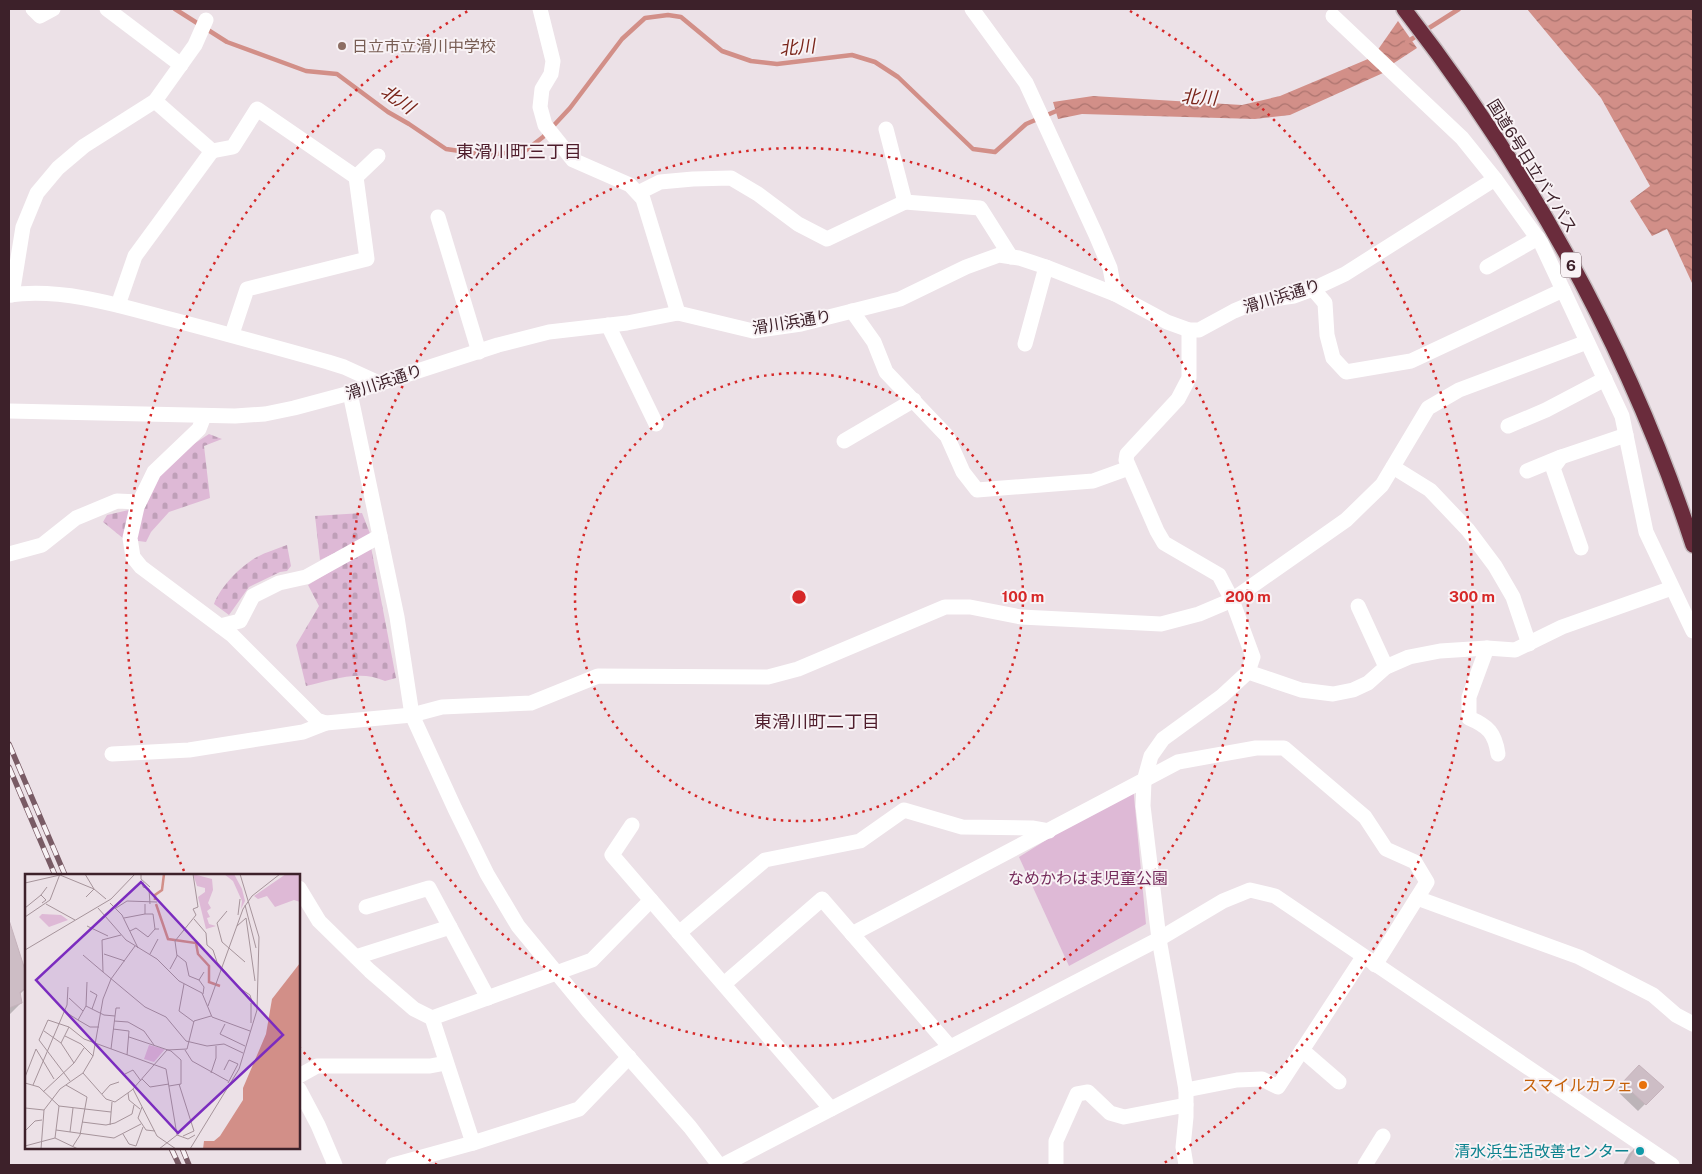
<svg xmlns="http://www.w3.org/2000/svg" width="1702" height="1174" font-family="'Public Sans','Noto Sans JP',sans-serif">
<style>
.cemetery{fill:url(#cemetery-stones)}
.green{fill:#deb9d6}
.water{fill:url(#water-waves)}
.shadow{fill:#0003}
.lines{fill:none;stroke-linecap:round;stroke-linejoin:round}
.stream{stroke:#d28f88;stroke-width:4.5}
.building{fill:#cdbdc5;stroke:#c6b3bc}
.highway-casing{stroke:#c5bcbf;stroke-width:18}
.minor{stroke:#fff;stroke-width:15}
.highway{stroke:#6a2c3c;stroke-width:15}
.rail-casing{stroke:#795b65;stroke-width:5.5}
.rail{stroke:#f8f2f5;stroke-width:4;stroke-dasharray:11;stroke-linecap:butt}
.ring{fill:none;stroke:#d62828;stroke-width:2.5;stroke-dasharray:2.5 5}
.education-dot{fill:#8d6e63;stroke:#f8f2f5;stroke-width:2}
.food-dot{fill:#e8710a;stroke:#f8f2f5;stroke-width:2}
.culture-dot{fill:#0f9aa8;stroke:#f8f2f5;stroke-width:2}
.labels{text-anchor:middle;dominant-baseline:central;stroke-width:4;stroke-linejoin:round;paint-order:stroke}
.shield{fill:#f8f2f5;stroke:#756067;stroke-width:1}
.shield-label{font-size:15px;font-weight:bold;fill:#3d212a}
.education-label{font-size:16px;fill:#785e54;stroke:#f8f2f5;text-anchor:start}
.street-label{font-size:16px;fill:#3d212a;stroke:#f8f2f5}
.park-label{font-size:16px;fill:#752b5c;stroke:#f8f2f5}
.food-label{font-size:16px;fill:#c56008;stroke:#f8f2f5;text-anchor:end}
.culture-label{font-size:16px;fill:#0d838f;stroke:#f8f2f5;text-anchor:end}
.water-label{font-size:18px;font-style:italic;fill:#7a251a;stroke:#f8f2f5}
.neighbourhood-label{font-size:18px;fill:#4f1d2c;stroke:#f8f2f5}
.inset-river{fill:none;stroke:#d28f88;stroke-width:2.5}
.inset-road{fill:none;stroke:#a6949b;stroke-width:1}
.view{fill:#7b2cbf;fill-opacity:0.15;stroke:#7b2cbf;stroke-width:2.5}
.inset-edge{fill:none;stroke:#3d212a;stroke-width:2.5}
.centre{fill:#d62828;stroke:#f8f2f5;stroke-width:2.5}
.ring-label{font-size:15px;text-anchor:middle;font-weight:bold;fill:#d62828;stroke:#f8f2f5;stroke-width:4;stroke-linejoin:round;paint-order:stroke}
</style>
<defs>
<pattern id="cemetery-stones" width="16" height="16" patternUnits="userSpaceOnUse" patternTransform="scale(1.25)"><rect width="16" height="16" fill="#deb9d6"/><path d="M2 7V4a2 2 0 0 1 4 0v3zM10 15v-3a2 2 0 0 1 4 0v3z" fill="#bf9fb8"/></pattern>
<pattern id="water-waves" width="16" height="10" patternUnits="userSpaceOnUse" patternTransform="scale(1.25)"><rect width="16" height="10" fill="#d28f88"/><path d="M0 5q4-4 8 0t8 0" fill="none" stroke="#ac746f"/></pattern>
</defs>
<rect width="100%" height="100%" fill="#ece1e7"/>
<g class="cemetery">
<polygon points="209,434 222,439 204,446 210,498 169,512 151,532 146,542 124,539 103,522 107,515 133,509 161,473 180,453"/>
<polygon points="362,513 371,536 320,560 315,516"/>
<path d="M287 545 291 566 287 571 280 572 249 587 229 615 214 604C221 586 241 566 257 557 266 552 277 549 287 545Z"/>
<path d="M371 547 396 678 385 681C360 669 332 680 306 686L296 645 319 606 308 585Z"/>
</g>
<polygon class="green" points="1133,786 1146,924 1069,966 1019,857"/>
<g class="water">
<polygon points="1527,9 1693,9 1693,285 1667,229 1652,236 1630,201 1650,186 1601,98"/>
<polygon points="1398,21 1417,48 1391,65 1377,51"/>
<polygon points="1368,59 1383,73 1290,115 1255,119 1082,114 1058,119 1053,102 1093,96 1242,105 1280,96"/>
</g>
<g class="shadow">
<polygon points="9,924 26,977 26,988 19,995 21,1003 9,1015"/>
<polygon points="1640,1066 1662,1087 1638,1111 1616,1090"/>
<polygon points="1636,1147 1656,1158 1652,1165 1623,1165 1629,1154"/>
</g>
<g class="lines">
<g class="stream">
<polyline points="175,9 227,42 306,71 337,74 388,112 409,124 446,149 487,155 525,151 543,137 570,108 622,39 645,18 668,15 681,17 722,51 751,61 777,64 852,55 875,62 898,77 973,149 995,152 1026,124 1061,109"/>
<polyline points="1407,42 1459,9"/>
</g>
</g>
<g class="building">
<polygon points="9,920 26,973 26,988 20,992 22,1003 9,1008"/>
<polygon points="1639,1065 1664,1087 1646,1105 1622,1083"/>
<polygon points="1636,1146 1658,1157 1653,1165 1626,1165"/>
</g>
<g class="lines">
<defs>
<path id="highway" d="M1404 9C1529 170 1630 351 1693 545"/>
</defs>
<use href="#highway" class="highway-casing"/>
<g class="minor">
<polyline points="33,9 40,16 53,9"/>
<polyline points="107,9 181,65"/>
<polyline points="540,9 553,61 551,74 542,89 540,107 545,125 573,160 630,185 643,199 678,313"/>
<polyline points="972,9 1026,83 1096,235 1110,268 1115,294"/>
<polyline points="1333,16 1462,138 1495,179 1541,243 1622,416 1646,532 1693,631"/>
<polyline points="886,129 905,202 980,208 1011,257"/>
<polyline points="212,151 233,147 257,109 356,177 378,156"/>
<polyline points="638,193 660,182 693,179 731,178 758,194 798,224 827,239 905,202"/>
<polyline points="438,217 479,352"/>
<polyline points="1487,267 1538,238"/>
<polyline points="1313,289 1325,303 1327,335 1333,358 1346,372 1411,361 1563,290"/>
<path d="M9 295C62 288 115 304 166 318 220 332 274 347 328 362L344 367 379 383"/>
<polyline points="12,295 23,227 37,193 58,168 84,146 155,101 195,45 206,20"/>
<polyline points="118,305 135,256 212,151 155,101"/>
<polyline points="852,311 874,342 886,372 947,436 963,472 977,490 1093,481 1129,468"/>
<polyline points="608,325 656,424"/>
<polyline points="232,334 247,289 367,259 356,177"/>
<polyline points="1025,344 1046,267"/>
<polyline points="350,393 397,617 412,715 455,809 487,874 518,926 588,1011 690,1127 719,1165"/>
<polyline points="9,411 235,416 265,414 294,408 350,393 498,345 549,332 627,323 678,313 753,331 801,324 900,299 966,267 999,255 1019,258 1046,267 1115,294 1167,322 1189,330 1199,330 1234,311 1258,301 1294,296 1313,289 1345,274 1495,179"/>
<polyline points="204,416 199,429 154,472 137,507 130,538 133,557 141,567 232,635 317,720 326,723 412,715 442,707 531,703 598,676 768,677 798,669 945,607 970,607 1021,617 1161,624 1199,614 1232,600 1346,520 1382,485 1428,408 1459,390 1587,342"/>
<polyline points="1508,426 1546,410 1605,379"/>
<polyline points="844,441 914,400"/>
<polyline points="1393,467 1430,490 1468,530 1495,566 1513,597 1529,644"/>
<polyline points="1527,471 1561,457"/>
<polyline points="1581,548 1553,468 1561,457 1626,435"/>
<polyline points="9,554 42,545 76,518 117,501 139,502"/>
<polyline points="1358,606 1386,667"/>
<polyline points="220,626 240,621 253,596 279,583 306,577 380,536"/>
<path d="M1487 648 1469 697V718C1488 726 1495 733 1498 754"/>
<polyline points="1248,672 1301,690 1333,694 1353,690 1368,683 1386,667 1409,657 1440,651 1487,648 1515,650 1562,627 1672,588"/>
<polyline points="112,754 189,750 303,732 326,723"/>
<polyline points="632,825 612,855 831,1109"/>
<polyline points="299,888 319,921 370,971 414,1009 432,1018"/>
<polyline points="1417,898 1579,957 1653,995 1676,1015 1693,1024"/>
<polyline points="366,907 429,888 488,998"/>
<polyline points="679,933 765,860 860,841 904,810 962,827 1032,828 1049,831"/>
<polyline points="852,934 1178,762 1256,748 1284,748 1365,817 1386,849 1415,862 1427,882 1375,965"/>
<polyline points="356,957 450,927"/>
<polyline points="724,984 822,899 950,1047"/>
<polyline points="1302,1050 1339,1082"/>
<polyline points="629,1057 579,1109 473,1143 432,1018 592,960 651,900"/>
<polyline points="299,1076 317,1066 430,1066 446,1063"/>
<polyline points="299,1089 318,1125 335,1165"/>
<polyline points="1186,1090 1237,1080 1262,1079 1278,1087 1363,957"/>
<polyline points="1056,1164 1056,1141 1077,1094 1088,1092 1110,1113 1124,1117 1186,1105"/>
<polyline points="393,1165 473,1143"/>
<polyline points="723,1165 1159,939 1223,901 1250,890 1275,896 1672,1165"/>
<polyline points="1186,1165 1183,1147 1186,1117 1186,1090 1159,939 1143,806 1144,781 1151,756 1163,739 1222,696 1248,672 1253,657 1232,600 1219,575 1164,543 1157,531 1126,460 1127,454 1178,399 1189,378 1189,330"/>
<polyline points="1365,1165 1383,1136"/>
</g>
<use href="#highway" class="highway"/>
<defs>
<g id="rail">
<polyline points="9,744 65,875"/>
<polyline points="9,767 55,875"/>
<polyline points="171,1148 179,1165"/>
<polyline points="182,1148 189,1165"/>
</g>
</defs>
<use href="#rail" class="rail-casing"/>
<use href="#rail" class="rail"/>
</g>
<g class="ring">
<circle cx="799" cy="597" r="224"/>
<circle cx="799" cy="597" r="449"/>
<path d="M437 1165A673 673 0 0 1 299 1047M184 871A673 673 0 0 1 468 11M1130 11A673 673 0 0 1 1161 1165"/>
</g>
<circle class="education-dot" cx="342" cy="46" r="5"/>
<circle class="food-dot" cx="1643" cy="1085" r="5"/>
<circle class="culture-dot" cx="1640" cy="1151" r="5"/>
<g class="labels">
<rect class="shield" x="1561" y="252.5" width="20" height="25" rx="4"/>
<g class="shield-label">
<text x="1571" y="265">6</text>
</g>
<g class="education-label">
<text x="352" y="46">日立市立滑川中学校</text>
</g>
<g class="street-label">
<text transform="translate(1532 166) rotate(58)">国道6号日立バイパス</text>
<text transform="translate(1282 296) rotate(-17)">滑川浜通り</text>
<text transform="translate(792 322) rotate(-9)">滑川浜通り</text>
<text transform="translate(384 382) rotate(-18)">滑川浜通り</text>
</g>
<g class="park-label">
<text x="1088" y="878">なめかわはま児童公園</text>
</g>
<g class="food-label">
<text x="1633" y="1085">スマイルカフェ</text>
</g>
<g class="culture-label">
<text x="1630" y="1151">清水浜生活改善センター</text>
</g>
<g class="water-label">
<text transform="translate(797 47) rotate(-5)">北川</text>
<text transform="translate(1199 97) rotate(3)">北川</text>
<text transform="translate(398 99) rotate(35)">北川</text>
</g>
<g class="neighbourhood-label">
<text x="519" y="151">東滑川町三丁目</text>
<text x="817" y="721">東滑川町二丁目</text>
</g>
</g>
<g transform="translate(25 874)">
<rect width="275" height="275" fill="#ece1e7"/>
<path d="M168 0 187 5 188 16 183 29 186 34 182 37 185 43 182 44 184 50 191 52 181 55 173 23 180 18V14L172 12ZM199 0H209L217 15 220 27 216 35 217 27 208 7Z" fill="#deb9d6"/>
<path d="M17 40 36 41 43 46 24 53 14 43Z" fill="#deb9d6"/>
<path d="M261 0H275V28L269 26 250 33 242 22 233 25 229 22ZM124 171 140 175 129 188 119 185Z" fill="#deb9d6"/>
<path d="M275 89V275H178L179 267H189L195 262 218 226V214L241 160 247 125Z" fill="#d28f88"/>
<path class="inset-river" d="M130 26V21L137 16 139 0M131 30 143 65 171 69 173 80 184 92V108L195 112"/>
<path class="inset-road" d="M60 0 69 15 61 23M116 0V5L125 13M118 8V13L124 15 125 30M0 9 35 1 69 15 81 25M17 29 21 26 16 21 22 13M85 29 97 41 113 74M21 30 50 46M220 31 231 74M0 34 16 21M73 34 101 66 132 85 154 107 177 119 187 143 225 157M91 34 102 27 132 28M202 37 192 49 197 68 220 88M120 40H128L130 55H134M213 41 215 25M0 43 25 26 35 0M99 44 120 40V30M169 45 181 59 182 71 188 76 192 88 213 113 225 121 227 128M62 52 83 62M212 52 221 44 230 107M105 57 111 54 123 63 130 55M96 61 77 66 78 98 120 133 141 143 161 167 182 172 199 170 218 179M0 76 86 25 110 0M79 80 100 87M125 80 133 65M58 81 78 98M152 81 161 88 164 102 174 106M145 95 152 82 150 67 171 41 168 35 173 33 168 0M159 110 154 137 169 148M65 117 72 121 67 135M178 120 179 113 174 106 179 98M44 124 58 137M61 132 62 108M183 132 218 35 227 22 255 0M39 137 53 146M89 147 103 148 119 157 129 171M226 149V129M200 150 195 160 220 172M74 153H65L53 146 61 132 79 141 90 142M88 155 104 157 102 181M19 157 36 169 49 189M40 162 56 170 68 182M104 163 146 177 156 186V210L144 212M36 169 44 153M11 175 29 205M86 175 91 134H95M160 176 167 187 203 207M199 196 204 186 213 190M58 199 81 225 90 228 107 216 142 176 162 175 169 147 186 142M186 199 191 184V172M100 200 108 196 116 207M0 203 11 175M117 205 125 213 144 210M45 207 14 166 23 146 44 153 59 165 141 195 152 261M0 209 14 213 34 232 86 238M203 209 213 190M154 210 169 257 158 262M8 211 42 131 43 113M41 211 62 223 55 261 48 272M108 215 132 262 151 275M18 218 49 189 59 174M103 219 104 226 115 235M77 220 85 211 94 208M117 233 113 244 121 256 130 257M0 234 19 236M57 248 81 251 90 249 107 240 109 231M85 251 87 228M31 256 89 264 116 250M0 257 10 247 17 246M45 258 48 234M98 260 104 270 111 272 118 253M30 264 34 232M0 272 30 264 53 275M16 275 19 236 35 215 58 199 68 182 78 125 86 105 110 72M134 275 152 261 163 265 170 261M165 275 214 195 232 136 234 63 215 0"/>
<path class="view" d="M116 8 258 161 153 259 11 106Z"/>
<rect width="275" height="275" class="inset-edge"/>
</g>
<circle cx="799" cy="597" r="8" class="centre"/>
<g class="ring-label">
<text x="1023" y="602">100 m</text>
<text x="1248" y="602">200 m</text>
<text x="1472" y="602">300 m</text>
</g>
<rect width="1702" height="1174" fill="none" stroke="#3d212a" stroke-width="20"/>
</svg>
